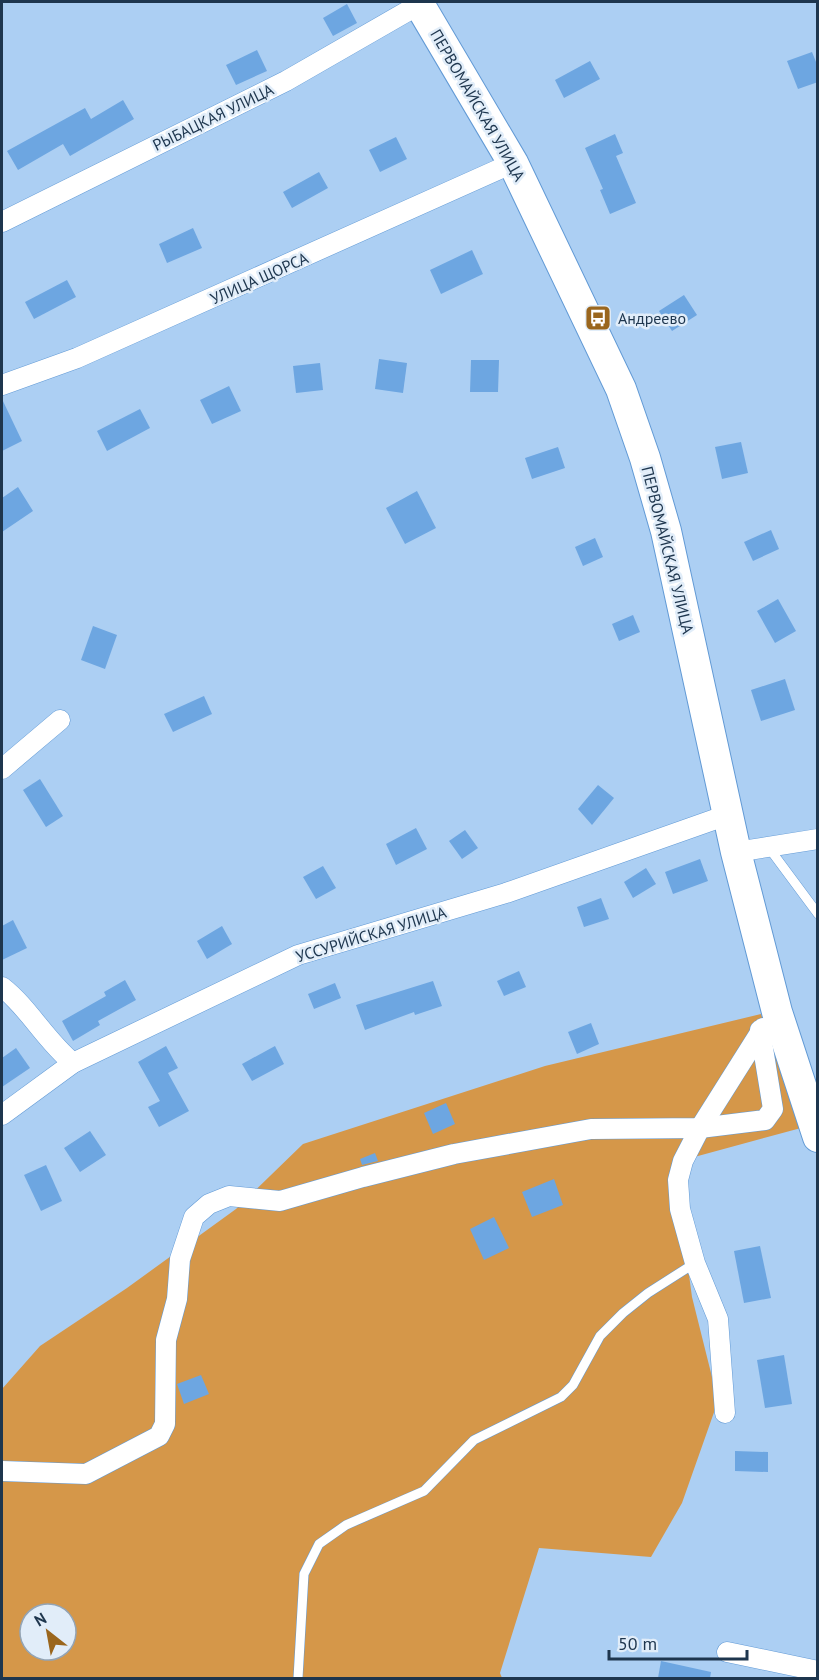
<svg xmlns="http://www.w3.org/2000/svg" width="819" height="1680" font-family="'PT Sans',sans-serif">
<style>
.green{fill:#d59749;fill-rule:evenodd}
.building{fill:#6da6e1}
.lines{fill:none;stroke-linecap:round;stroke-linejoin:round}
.service-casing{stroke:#629ad5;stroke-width:10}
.minor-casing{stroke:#629ad5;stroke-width:21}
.primary-casing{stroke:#629ad5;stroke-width:32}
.service{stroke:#fff;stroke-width:9}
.minor{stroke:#fff;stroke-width:20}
.primary{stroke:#fff;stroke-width:30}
.labels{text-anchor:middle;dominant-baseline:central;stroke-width:5;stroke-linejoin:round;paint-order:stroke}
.street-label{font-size:16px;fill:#1e364e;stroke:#e1edf9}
.poi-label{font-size:16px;fill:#1e364e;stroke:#e1edf9;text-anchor:start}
</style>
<rect width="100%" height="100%" fill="#accff3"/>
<path class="green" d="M761 1014 801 1128 687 1159 679 1200 692 1297 718 1401 682 1503 651 1557 539 1548 500 1673 502 1678H2V1389L40 1346 127 1288 236 1209 303 1144 545 1066ZM30 1614H66V1650H30Z"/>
<g class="building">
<polygon points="347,4 357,23 333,36 323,18"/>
<polygon points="257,50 267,71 236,85 226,65"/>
<polygon points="812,52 818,67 818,82 798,89 787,61"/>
<polygon points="590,61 600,79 564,98 555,80"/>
<polygon points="123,100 134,119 70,156 63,144 18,170 7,151 85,108 91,119"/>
<polygon points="615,134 623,153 616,156 636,203 610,214 600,190 603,189 585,148"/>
<polygon points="396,137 407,159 380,172 369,150"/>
<polygon points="319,172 328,188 292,208 283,192"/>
<polygon points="193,228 202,248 167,263 159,244"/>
<polygon points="472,250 483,274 441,294 430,270"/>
<polygon points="67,280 76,297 34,319 25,302"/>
<polygon points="684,295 697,315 672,331 659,311"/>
<polygon points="379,359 407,363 403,393 375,389"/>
<polygon points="471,360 499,360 498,392 470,392"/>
<polygon points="320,363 323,390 296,393 293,366"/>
<polygon points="229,386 241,411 212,424 200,400"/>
<polygon points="2,399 22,441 2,451"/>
<polygon points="140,409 150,428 107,451 97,431"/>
<polygon points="741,442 748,473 722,479 715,447"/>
<polygon points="558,447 565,468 532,479 525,458"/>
<polygon points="18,487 33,511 2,532 2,498"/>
<polygon points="417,491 436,528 405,544 386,508"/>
<polygon points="771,530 779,549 753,561 744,542"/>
<polygon points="595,538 603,557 583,566 575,547"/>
<polygon points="778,599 796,631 775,643 757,611"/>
<polygon points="633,615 640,632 619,641 612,624"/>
<polygon points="93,626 117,635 105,669 81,660"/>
<polygon points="785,679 795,710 761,721 751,690"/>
<polygon points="204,696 212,714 173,732 164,714"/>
<polygon points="40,779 63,816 46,827 23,790"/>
<polygon points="598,785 614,798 592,825 578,809"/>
<polygon points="416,828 427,849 396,865 386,844"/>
<polygon points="465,830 478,848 462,859 449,841"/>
<polygon points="700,859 708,881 673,894 665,872"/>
<polygon points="323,866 336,888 316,899 303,877"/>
<polygon points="646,868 656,884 633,898 624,882"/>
<polygon points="601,898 609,919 584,927 577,907"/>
<polygon points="13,920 27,948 2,960 2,926"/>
<polygon points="222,926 232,944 207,959 197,941"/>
<polygon points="519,971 526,987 504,996 497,981"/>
<polygon points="125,980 136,1000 98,1021 100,1025 73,1041 62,1021 106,996 104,992"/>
<polygon points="433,981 442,1006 415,1015 414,1012 365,1030 356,1005"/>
<polygon points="335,983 341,998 314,1009 308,994"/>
<polygon points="591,1023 599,1044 577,1054 568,1032"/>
<polygon points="166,1046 178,1068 168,1073 189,1111 159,1127 148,1107 160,1101 138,1062"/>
<polygon points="275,1046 284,1064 252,1081 242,1064"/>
<polygon points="16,1048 30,1068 2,1087 2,1058"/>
<polygon points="446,1103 455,1124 433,1134 424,1113"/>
<polygon points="90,1131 106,1155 80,1172 64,1148"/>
<polygon points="375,1153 378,1161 362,1165 360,1159"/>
<polygon points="46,1165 62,1201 41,1211 24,1175"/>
<polygon points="554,1179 563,1205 532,1217 522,1192"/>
<polygon points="494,1217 509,1248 484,1260 470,1229"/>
<polygon points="760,1246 771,1298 744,1303 734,1251"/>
<polygon points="784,1355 792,1404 765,1408 757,1360"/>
<polygon points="201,1375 209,1394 184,1404 177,1384"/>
<polygon points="735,1451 768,1452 768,1472 735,1471"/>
<polygon points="661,1661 711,1672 710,1678 658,1678"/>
</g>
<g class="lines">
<defs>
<g id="service">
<polyline points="769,848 818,914"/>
<polyline points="298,1678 304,1574 319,1544 346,1525 424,1491 474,1440 561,1397 573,1385 600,1336 623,1313 648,1293 695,1263"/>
</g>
<g id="minor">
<polyline points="2,222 286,81 420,4"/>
<polyline points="2,385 77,358 513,163"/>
<polyline points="2,769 60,720"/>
<polyline points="736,852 818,839"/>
<path d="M2 987C29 1008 45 1040 73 1063"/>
<polyline points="2,1115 73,1063 298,955 506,893 730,814"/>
<polyline points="725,1413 718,1319 695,1263 680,1209 678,1180 683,1161 700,1128 763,1028"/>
<polyline points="2,1471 86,1474 159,1436 165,1424 166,1340 177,1299 180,1259 194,1217 209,1204 229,1196 280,1201 363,1177 454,1154 591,1129 700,1128 765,1120 773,1109 760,1030"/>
<polyline points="727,1652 818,1671"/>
</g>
<polyline id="primary" points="418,2 513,163 621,389 645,458 666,531 736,852 777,1012 818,1137"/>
</defs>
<use href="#service" class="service-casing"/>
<use href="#minor" class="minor-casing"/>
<use href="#primary" class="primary-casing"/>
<use href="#service" class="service"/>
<use href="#minor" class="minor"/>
<use href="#primary" class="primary"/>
</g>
<defs>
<symbol id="bus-square" viewBox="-11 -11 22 22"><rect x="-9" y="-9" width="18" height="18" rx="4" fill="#9a661d" stroke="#e1edf9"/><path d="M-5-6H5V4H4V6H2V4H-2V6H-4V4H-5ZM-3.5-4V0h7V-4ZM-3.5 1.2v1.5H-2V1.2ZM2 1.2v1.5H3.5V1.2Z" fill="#fff"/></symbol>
</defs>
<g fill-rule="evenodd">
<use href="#bus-square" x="583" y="303" width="30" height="30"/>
</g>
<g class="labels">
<g class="street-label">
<text transform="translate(478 105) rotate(60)">ПЕРВОМАЙСКАЯ УЛИЦА</text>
<text transform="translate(213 117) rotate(-26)">РЫБАЦКАЯ УЛИЦА</text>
<text transform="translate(259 278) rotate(-24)">УЛИЦА ЩОРСА</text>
<text transform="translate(668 550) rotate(76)">ПЕРВОМАЙСКАЯ УЛИЦА</text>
<text transform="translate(371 934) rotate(-17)">УССУРИЙСКАЯ УЛИЦА</text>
</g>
<g class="poi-label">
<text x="618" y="318">Андреево</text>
</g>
</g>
<rect width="819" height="1680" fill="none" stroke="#1e364e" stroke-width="6"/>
<g transform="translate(48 1632) rotate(329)"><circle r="28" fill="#e1edf9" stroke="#93a4b5" stroke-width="1.5"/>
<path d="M0-4.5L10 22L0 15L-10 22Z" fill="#9a661d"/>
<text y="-9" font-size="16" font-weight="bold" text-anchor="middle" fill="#1e364e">N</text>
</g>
<path d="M609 1650v9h138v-9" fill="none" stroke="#1e364e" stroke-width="3"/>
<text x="618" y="1650" font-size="18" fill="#1e364e" stroke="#e1edf9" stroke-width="4.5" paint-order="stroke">50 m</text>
</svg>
